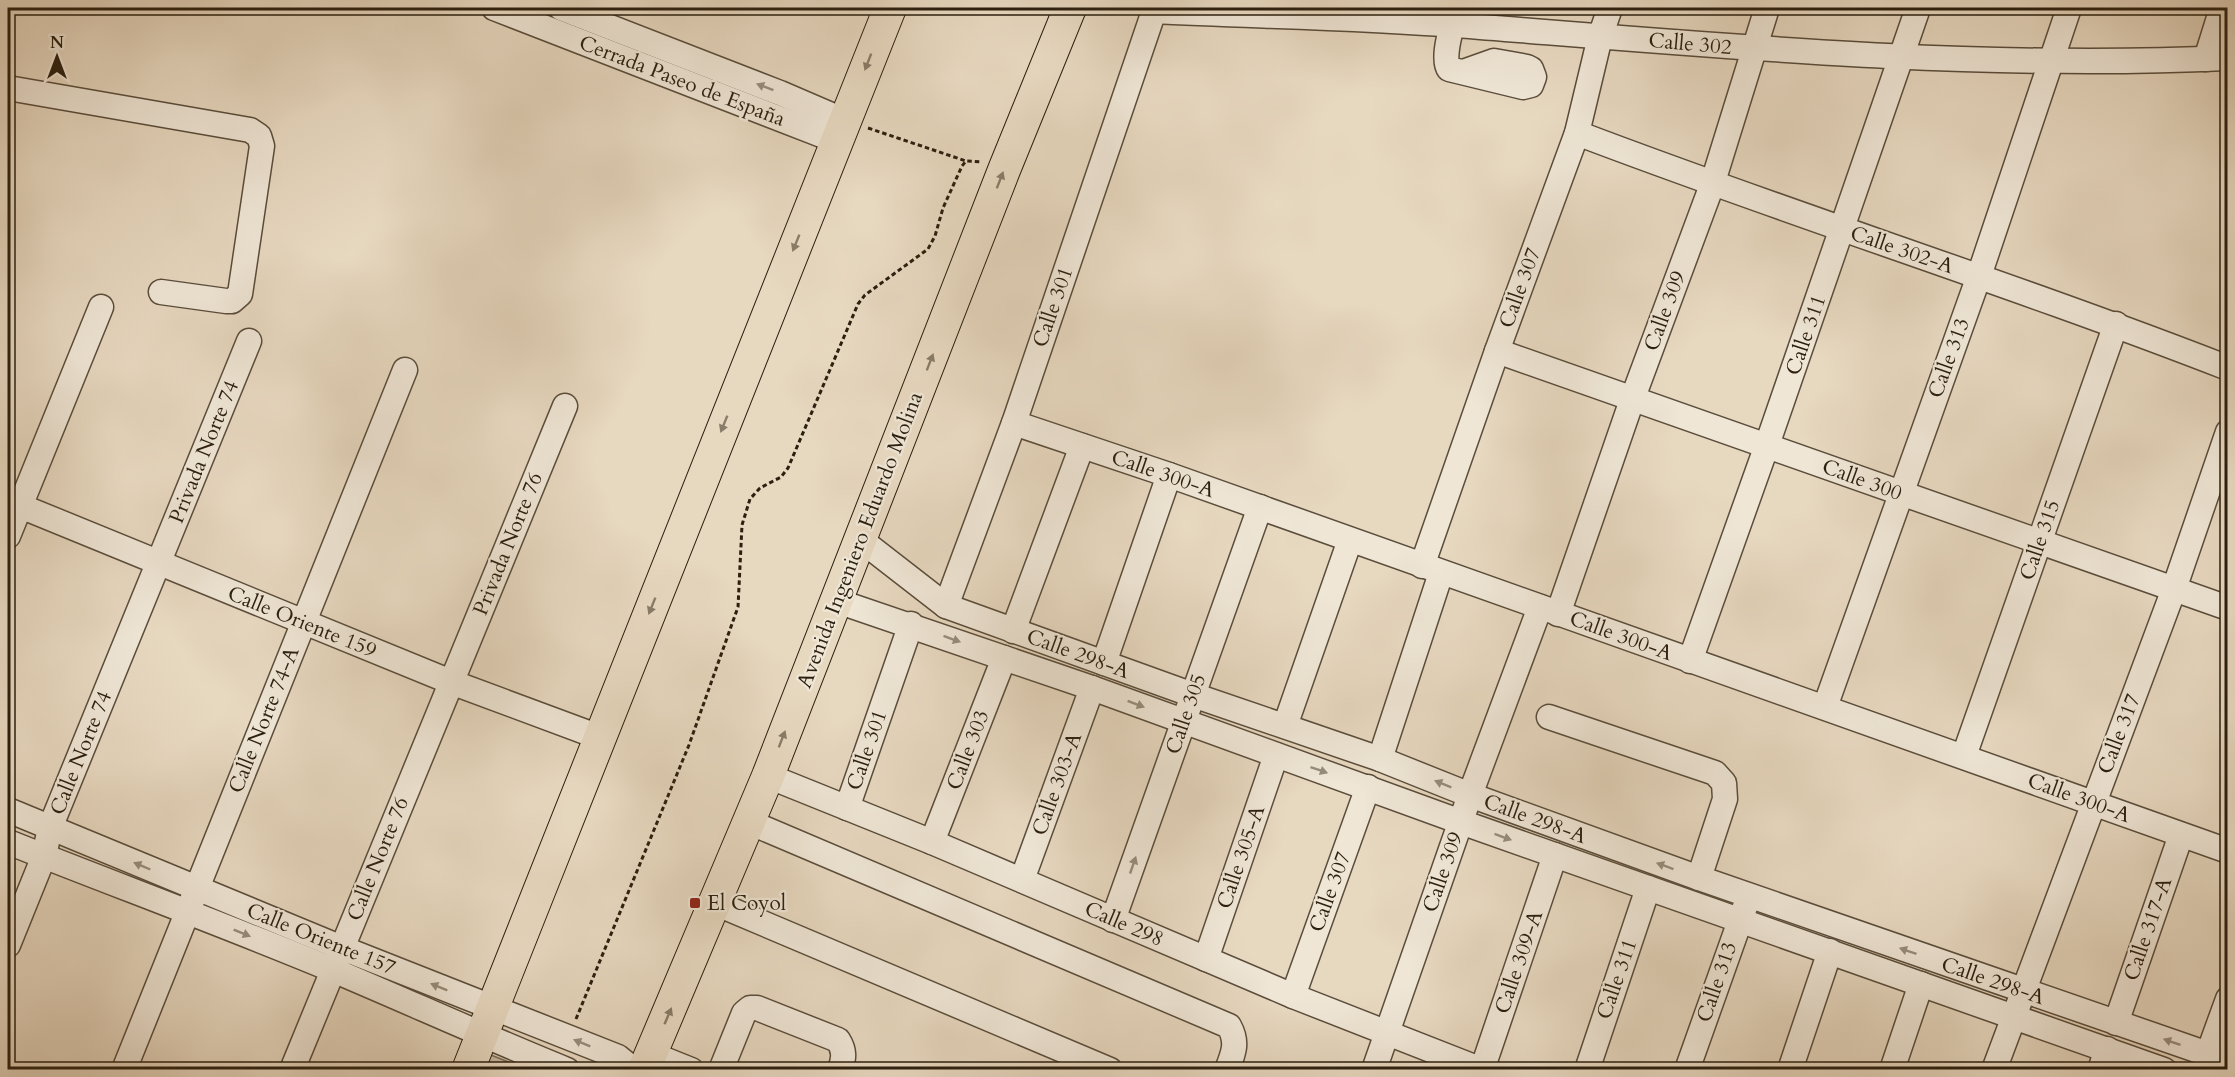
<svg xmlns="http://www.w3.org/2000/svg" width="2235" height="1077" font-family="Cardo,serif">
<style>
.green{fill:#c7b9a2;stroke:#796c58;stroke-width:1.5}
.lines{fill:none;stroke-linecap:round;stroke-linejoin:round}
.minor-casing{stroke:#5a4d3b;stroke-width:27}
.major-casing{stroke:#2b1f0f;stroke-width:34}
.path{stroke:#2b1f0f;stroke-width:3;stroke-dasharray:4.5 3;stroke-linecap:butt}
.minor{stroke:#efe6d6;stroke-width:24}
.major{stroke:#e7d8c0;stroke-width:32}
.oneway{fill:#897c68}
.oneway2{fill:#978c7c}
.poi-dot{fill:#8f2418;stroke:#efe6d6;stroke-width:2}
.labels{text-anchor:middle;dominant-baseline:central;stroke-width:4.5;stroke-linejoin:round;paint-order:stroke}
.street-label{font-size:21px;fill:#2b1f0f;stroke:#efe6d6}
.poi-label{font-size:21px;fill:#2b1f0f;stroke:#efe6d6;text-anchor:start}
</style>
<rect width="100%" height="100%" fill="#e7d8c0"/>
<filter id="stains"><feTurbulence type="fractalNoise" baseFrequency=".00333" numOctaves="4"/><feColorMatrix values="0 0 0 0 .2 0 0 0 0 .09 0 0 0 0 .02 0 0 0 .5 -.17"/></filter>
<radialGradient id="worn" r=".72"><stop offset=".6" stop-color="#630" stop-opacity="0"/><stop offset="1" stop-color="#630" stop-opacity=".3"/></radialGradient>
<polygon class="green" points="486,1053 526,1069 479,1070"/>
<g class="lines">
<defs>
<g id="minor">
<polyline points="494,8 837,141"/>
<polyline points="561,8 780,93 845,121"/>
<path d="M1458 8C1453 20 1441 59 1449 69L1523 87 1531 85 1534 77 1531 69 1527 67 1494 61 1463 72"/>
<path d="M1153 11C1254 16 1355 17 1456 25 1713 45 1970 70 2228 58"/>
<polyline points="2206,59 2222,8"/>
<polyline points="8,88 250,130 259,136 262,146 240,294 232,301 226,301 161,292"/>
<path d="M1577 133C1792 215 2012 284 2228 368"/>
<polyline points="1497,351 2228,608"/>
<polyline points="1014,423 1169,475 2228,851"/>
<polyline points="8,501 451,682 599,737"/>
<polyline points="8,536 101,307"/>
<polyline points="861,540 946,606 1193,695 1380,759 1470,795 1699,878 2228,1061"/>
<polyline points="1422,566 1497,351 1577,133 1600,37 1610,8"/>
<polyline points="837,601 1092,688 1461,822 2164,1070"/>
<polyline points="946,606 1014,423 1155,8"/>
<polyline points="1558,614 1632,400 1712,185 1767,8"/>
<polyline points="1013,631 1082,446"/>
<polyline points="1690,661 1767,445 1918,8"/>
<polyline points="1104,663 1169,475"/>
<polyline points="1825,707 1979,276 2069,8"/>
<polyline points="1549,717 1715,773 1724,783 1725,799 1699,878"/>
<polyline points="1285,726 1350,540"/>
<polyline points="1964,756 2116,324"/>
<polyline points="1380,759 1441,573"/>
<polyline points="768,776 932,842 1293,996 1482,1070"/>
<polyline points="847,808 911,624"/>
<polyline points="8,810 342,948 618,1057 634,1070"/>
<path d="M749 822 1229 1026C1238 1042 1234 1052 1227 1070"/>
<path d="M8 842C116 885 225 925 333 970 411 1003 488 1038 567 1070"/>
<polyline points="932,842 1004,658"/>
<polyline points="1022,880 1092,688"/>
<polyline points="715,903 1110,1070"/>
<polyline points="1113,920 1260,507"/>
<polyline points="8,945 44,856 50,828 249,341"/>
<polyline points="1206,959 1276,755"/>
<polyline points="1293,996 1368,787"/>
<polyline points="2116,1023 2181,835"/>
<polyline points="651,1054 691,1070"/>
<polyline points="2208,1054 2228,999"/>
<polyline points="124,1070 405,370"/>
<polyline points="292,1070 565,406"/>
<path d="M721 1070 744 1013 750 1008H757L838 1040C845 1051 844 1058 840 1070"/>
<polyline points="1374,1070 1470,795 1540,607"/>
<polyline points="1482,1070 1555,855"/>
<polyline points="1587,1070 1648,888"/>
<polyline points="1687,1070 1746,904"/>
<polyline points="1790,1070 1830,951"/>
<polyline points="1892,1070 1921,984"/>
<polyline points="1994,1070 2174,589 2228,432"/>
<polyline points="2100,1070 2107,1049"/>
</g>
<g id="major">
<polyline points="468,1070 890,8"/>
<polyline points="644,1070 768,776 1004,170 1070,8"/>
</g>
</defs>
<use href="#minor" class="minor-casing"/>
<use href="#major" class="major-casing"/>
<g class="path">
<polyline points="868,128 966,161"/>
<polyline points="576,1019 689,745 738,607 742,525 750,499 760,488 781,477 788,468 858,304 865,295 928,249 935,236 943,208 962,166 966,161 982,162"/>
</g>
<use href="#minor" class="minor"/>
<use href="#major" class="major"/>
</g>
<defs><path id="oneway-solid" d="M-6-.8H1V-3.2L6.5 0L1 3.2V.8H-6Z" transform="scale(1.5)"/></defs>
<g class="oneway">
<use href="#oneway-solid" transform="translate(868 62) rotate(111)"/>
<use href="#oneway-solid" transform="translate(1000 180) rotate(-69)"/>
<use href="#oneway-solid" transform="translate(796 243) rotate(112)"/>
<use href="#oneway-solid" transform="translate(930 362) rotate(-69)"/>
<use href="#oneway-solid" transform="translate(724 424) rotate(112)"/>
<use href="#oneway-solid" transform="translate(652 606) rotate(112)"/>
<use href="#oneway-solid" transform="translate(782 739) rotate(-69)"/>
<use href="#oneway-solid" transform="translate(668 1016) rotate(-67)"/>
</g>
<g class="oneway2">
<use href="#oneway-solid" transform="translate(765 87) rotate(-159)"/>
<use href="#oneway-solid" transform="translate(952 639) rotate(20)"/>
<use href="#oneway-solid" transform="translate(1136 704) rotate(21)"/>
<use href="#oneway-solid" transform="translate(1319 770) rotate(19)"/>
<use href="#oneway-solid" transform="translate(1443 784) rotate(-158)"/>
<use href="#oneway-solid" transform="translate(1503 837) rotate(20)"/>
<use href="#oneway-solid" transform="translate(1133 865) rotate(-71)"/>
<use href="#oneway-solid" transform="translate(142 866) rotate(-157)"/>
<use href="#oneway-solid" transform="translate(1665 866) rotate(-160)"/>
<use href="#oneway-solid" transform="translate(242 933) rotate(22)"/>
<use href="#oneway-solid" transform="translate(1908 951) rotate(-161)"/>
<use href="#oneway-solid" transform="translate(439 987) rotate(-158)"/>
<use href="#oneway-solid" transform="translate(2172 1042) rotate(-161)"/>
<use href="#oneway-solid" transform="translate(582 1043) rotate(-158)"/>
</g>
<rect class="poi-dot" x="689" y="897" width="12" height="12" rx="3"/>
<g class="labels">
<g class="street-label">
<text transform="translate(1690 44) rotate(5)">Calle 302</text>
<text transform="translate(682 81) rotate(21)">Cerrada Paseo de España</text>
<text transform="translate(1902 250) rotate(19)">Calle 302-A</text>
<text transform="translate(1520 288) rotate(-70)">Calle 307</text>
<text transform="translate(1053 307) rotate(-71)">Calle 301</text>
<text transform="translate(1665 311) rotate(-70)">Calle 309</text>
<text transform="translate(1806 335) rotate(-71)">Calle 311</text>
<text transform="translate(1949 358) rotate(-70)">Calle 313</text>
<text transform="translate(204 452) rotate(-68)">Privada Norte 74</text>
<text transform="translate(1163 474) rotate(19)">Calle 300-A</text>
<text transform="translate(1862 480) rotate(20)">Calle 300</text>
<text transform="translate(860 540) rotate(-69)">Avenida Ingeniero Eduardo Molina</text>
<text transform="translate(2040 540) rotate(-71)">Calle 315</text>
<text transform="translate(508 544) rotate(-68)">Privada Norte 76</text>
<text transform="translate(302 622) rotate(22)">Calle Oriente 159</text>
<text transform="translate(1621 636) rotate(20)">Calle 300-A</text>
<text transform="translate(1078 654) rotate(20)">Calle 298-A</text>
<text transform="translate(1186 714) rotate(-71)">Calle 305</text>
<text transform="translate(264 720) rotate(-68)">Calle Norte 74-A</text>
<text transform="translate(2119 734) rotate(-69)">Calle 317</text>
<text transform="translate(867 750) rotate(-71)">Calle 301</text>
<text transform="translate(968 750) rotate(-69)">Calle 303</text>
<text transform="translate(81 753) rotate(-68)">Calle Norte 74</text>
<text transform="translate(1057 784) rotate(-70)">Calle 303-A</text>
<text transform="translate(2079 798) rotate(20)">Calle 300-A</text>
<text transform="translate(1535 819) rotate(20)">Calle 298-A</text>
<text transform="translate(1241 857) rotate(-71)">Calle 305-A</text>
<text transform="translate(378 859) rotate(-68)">Calle Norte 76</text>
<text transform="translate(1443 872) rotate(-71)">Calle 309</text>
<text transform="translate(1330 892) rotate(-70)">Calle 307</text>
<text transform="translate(1124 924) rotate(23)">Calle 298</text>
<text transform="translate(2148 929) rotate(-71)">Calle 317-A</text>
<text transform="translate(321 939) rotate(22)">Calle Oriente 157</text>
<text transform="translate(1519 962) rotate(-71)">Calle 309-A</text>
<text transform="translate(1617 979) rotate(-71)">Calle 311</text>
<text transform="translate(1993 981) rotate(19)">Calle 298-A</text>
<text transform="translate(1717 982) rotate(-71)">Calle 313</text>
</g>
<g class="poi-label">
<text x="707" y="903">El Coyol</text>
</g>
</g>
<rect width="2235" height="1077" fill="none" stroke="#e7d8c0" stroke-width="30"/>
<rect x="9" y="9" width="2217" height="1059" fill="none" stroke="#2b1f0f" stroke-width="3"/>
<rect x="15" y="15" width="2205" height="1047" fill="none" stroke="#2b1f0f" stroke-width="1.5"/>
<g transform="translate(57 57)" stroke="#efe6d6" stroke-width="4.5" paint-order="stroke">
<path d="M0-4.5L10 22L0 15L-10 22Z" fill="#2b1f0f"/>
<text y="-9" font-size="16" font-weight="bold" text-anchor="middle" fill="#2b1f0f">N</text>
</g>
<rect width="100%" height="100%" filter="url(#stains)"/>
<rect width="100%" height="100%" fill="url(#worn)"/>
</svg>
